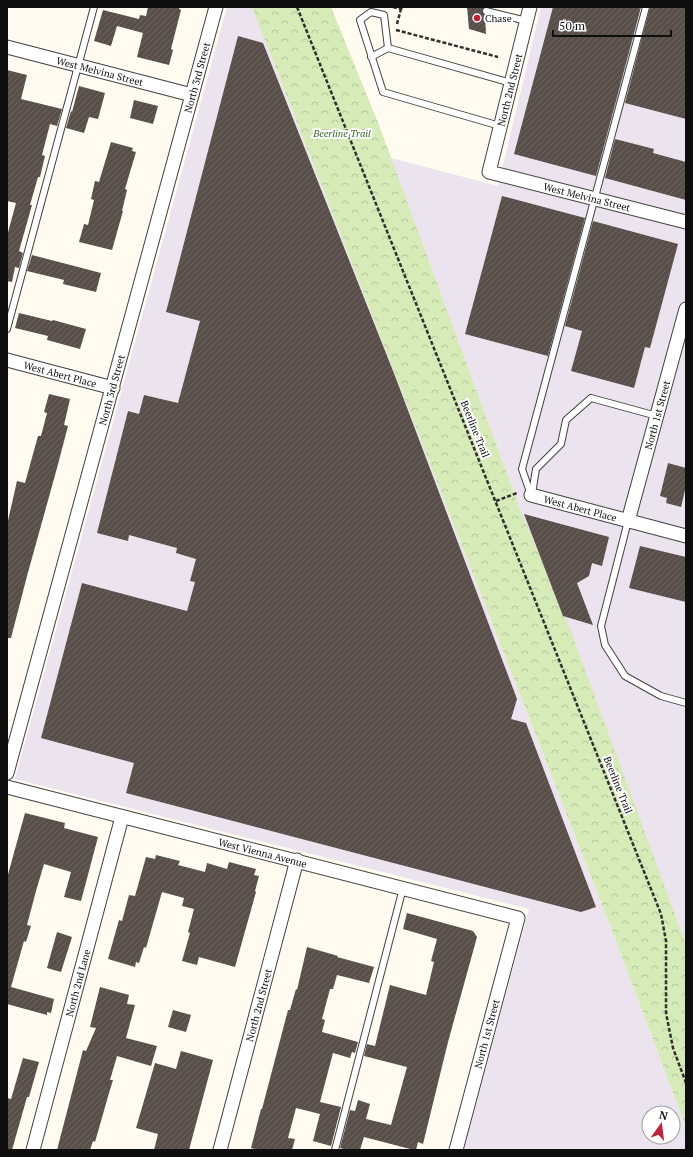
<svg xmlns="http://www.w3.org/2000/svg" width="693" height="1157" font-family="'PT Serif',serif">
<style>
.industrial{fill:#ebe3ed;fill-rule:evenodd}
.park{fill:url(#park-crowns)}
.building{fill:url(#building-hatch)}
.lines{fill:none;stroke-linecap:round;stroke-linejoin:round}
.service-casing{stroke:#414141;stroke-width:8}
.minor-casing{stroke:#414141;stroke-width:15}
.path{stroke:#303030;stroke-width:2.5;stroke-dasharray:4 2;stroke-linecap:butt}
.service{stroke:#fff;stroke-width:6}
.minor{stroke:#fff;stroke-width:13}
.poi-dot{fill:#c42034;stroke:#fff;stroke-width:1.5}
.labels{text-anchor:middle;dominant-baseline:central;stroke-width:4;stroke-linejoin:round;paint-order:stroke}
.poi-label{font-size:10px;fill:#0e0e0e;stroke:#fff;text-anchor:start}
.street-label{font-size:10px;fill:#0e0e0e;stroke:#fff}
.park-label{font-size:10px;font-style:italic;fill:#32691c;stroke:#fff}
</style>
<defs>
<pattern id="park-crowns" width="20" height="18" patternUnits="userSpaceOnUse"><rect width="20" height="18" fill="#d6ebb8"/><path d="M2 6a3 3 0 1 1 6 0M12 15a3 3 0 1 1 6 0" fill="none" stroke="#b6c89d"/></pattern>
<pattern id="building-hatch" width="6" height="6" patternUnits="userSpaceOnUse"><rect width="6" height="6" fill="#584e4a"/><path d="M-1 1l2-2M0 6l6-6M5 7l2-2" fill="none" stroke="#6b6360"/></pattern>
</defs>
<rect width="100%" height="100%" fill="#fffbf0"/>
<g class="industrial">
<path d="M227 7H252L611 928 686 1127V1150H464L529 909 15 779ZM649 1113H673V1137H649Z"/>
<polygon points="541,7 618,7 647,15 650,7 686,7 686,943 520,509 391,158 498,186"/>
</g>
<polygon class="park" points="252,7 331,7 379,125 520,509 565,615 686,944 686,1127 611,928"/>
<g class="building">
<polygon points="148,7 180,7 179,9 181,10 171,49 173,50 169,65 137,57 143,33 117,26 111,46 94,41 103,10 139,19 140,15 146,16"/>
<polygon points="467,7 484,7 482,12 485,15 486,34 469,29"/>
<polygon points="553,7 641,7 596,176 514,154"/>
<polygon points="650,7 686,7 686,119 625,103"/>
<polygon points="238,36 263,43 395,376 517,699 511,719 526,723 596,907 581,912 126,793 134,763 41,738 82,583 187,611 195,582 190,581 196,559 176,553 177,548 129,535 128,541 97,533 128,411 139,414 144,395 178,403 200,321 166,312"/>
<polygon points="7,70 27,75 21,99 62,109 57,126 50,124 42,155 45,156 40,177 38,177 30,205 32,205 19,251 23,253 19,268 15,267 12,282 7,281 7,236 16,203 7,201"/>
<polygon points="79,86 105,93 98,119 89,117 84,133 66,128 71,111 72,112"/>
<polygon points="134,100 158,106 153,124 130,118"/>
<polygon points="615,139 654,149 653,153 686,162 686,200 605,178"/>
<polygon points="111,142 133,148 132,151 136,152 125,189 127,190 122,211 123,211 112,250 79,242 84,224 88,225 94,200 91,199 95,181 99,182"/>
<polygon points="502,196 585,218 548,356 465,334"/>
<polygon points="593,221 678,244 650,348 645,347 634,388 571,371 582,331 565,326"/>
<polygon points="32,255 101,273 96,292 63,284 64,280 27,271"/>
<polygon points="19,313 52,321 53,320 86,329 80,349 47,340 48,336 15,328"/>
<polygon points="49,394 70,399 64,425 68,426 57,468 27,576 11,638 7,638 7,525 17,481 25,483 38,436 41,436 47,413 44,412"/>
<polygon points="668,463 686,468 686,486 681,507 666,503 667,498 660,496"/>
<polygon points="524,514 609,537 602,566 592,563 589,576 577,583 593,625 563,616"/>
<polygon points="640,546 686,557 686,602 629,588"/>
<polygon points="25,813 65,823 64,828 98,837 81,901 64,897 71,872 44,864 36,891 27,925 31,926 26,942 24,941 11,987 54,999 51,1013 47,1012 47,1015 7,1004 7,878"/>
<polygon points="156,855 180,861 178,865 205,872 207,863 227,869 229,862 256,869 254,875 259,876 255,891 256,892 235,967 199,957 197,965 182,961 190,933 188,932 194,909 182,906 184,898 162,892 146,948 144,947 139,963 136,962 135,967 108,959 119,920 122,921 129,895 135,896 146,857 155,859"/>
<polygon points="407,913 473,931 477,937 448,1042 423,1144 418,1142 416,1150 414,1150 364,1137 360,1150 347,1150 340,1148 350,1110 355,1111 358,1100 370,1104 366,1119 391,1125 407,1067 364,1056 367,1044 375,1046 390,985 426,995 428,987 434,962 431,961 437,939 403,929"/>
<polygon points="57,932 72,937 61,972 47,968"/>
<polygon points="307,947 338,956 337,957 374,967 369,983 337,975 333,989 330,989 322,1019 325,1020 322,1032 358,1042 355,1053 352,1052 350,1058 333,1053 320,1102 341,1107 331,1146 313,1141 320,1114 296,1108 288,1138 295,1139 292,1150 259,1150 251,1148 261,1109 262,1109 288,1010 290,1010 296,989 297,990"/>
<polygon points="100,987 129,995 127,1004 135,1005 126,1038 157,1046 151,1066 117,1056 110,1080 113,1080 109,1093 95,1142 93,1141 90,1150 57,1150 83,1050 86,1051 96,1028 90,1027"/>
<polygon points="173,1010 191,1015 186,1032 168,1027"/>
<polygon points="181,1051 213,1060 189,1150 154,1150 158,1134 136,1128 155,1063 176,1069"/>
<polygon points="23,1058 39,1062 29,1097 27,1097 12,1150 7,1150 7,1098 11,1099"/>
</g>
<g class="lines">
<defs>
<g id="service">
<polyline points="486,11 527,21"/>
<polyline points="371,57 388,48"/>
<polyline points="500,126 383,92 360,20 371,12 384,15 388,48 511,83"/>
<polyline points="7,329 94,7"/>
<polyline points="532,494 536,469 561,444 566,420 591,398 657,416"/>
<polyline points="531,495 522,469 646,7"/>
<polyline points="628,521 601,626 605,645 625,676 661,696 686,703"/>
<polyline points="335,1150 403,888"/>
</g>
<g id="minor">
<path id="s1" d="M530 7 489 172 686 222"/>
<path id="s2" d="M7 47 192 95"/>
<path id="s3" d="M7 360 113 388"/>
<path id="s4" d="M531 495 686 536"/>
<path id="s5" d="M628 521 686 309"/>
<path id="s6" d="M7 773 216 7"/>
<path id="s7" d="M7 787 518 918 456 1150"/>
<path id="s8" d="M33 1150 122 817"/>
<path id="s9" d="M220 1150 297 860"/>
</g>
</defs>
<use href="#service" class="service-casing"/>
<use href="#minor" class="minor-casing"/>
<g class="path">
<polyline points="297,7 661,914 666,941 666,1013 673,1048 686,1083"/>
<polyline points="393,7 401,9 402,7"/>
<polyline points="397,24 401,9"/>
<polyline points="396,30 498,57"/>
<polyline points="496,501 517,493"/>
</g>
<use href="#service" class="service"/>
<use href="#minor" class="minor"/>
</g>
<circle class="poi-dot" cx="477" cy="18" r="4"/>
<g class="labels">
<g class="poi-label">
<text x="485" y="18">Chase</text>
</g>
<g class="street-label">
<text stroke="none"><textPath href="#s2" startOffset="96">West Melvina Street</textPath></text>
<text stroke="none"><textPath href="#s6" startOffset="721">North 3rd Street</textPath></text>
<text transform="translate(510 90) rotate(-76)">North 2nd Street</text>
<text stroke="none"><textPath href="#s1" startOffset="271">West Melvina Street</textPath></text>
<text stroke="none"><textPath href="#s3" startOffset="55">West Abert Place</textPath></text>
<text stroke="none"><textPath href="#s6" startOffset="397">North 3rd Street</textPath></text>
<text stroke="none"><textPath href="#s5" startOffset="110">North 1st Street</textPath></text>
<text transform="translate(475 429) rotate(68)">Beerline Trail</text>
<text stroke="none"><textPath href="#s4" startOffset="51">West Abert Place</textPath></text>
<text transform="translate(618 785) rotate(68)">Beerline Trail</text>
<text stroke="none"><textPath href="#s7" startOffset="264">West Vienna Avenue</textPath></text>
<text stroke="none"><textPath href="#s8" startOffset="173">North 2nd Lane</textPath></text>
<text stroke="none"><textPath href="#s9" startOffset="150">North 2nd Street</textPath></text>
<text transform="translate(487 1034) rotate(-75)">North 1st Street</text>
</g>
<g class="park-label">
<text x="342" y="133">Beerline Trail</text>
</g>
</g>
<rect width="693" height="1157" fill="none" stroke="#0e0e0e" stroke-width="16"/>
<g transform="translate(661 1125) rotate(14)"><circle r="19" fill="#ffffff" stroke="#9f9f9f"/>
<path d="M0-3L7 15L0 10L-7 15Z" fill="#c42034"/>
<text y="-6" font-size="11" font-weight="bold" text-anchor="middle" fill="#0e0e0e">N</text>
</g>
<path d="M553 30v6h118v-6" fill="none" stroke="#0e0e0e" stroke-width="2"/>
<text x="559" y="30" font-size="12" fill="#0e0e0e" stroke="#ffffff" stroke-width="3" paint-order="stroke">50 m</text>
</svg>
